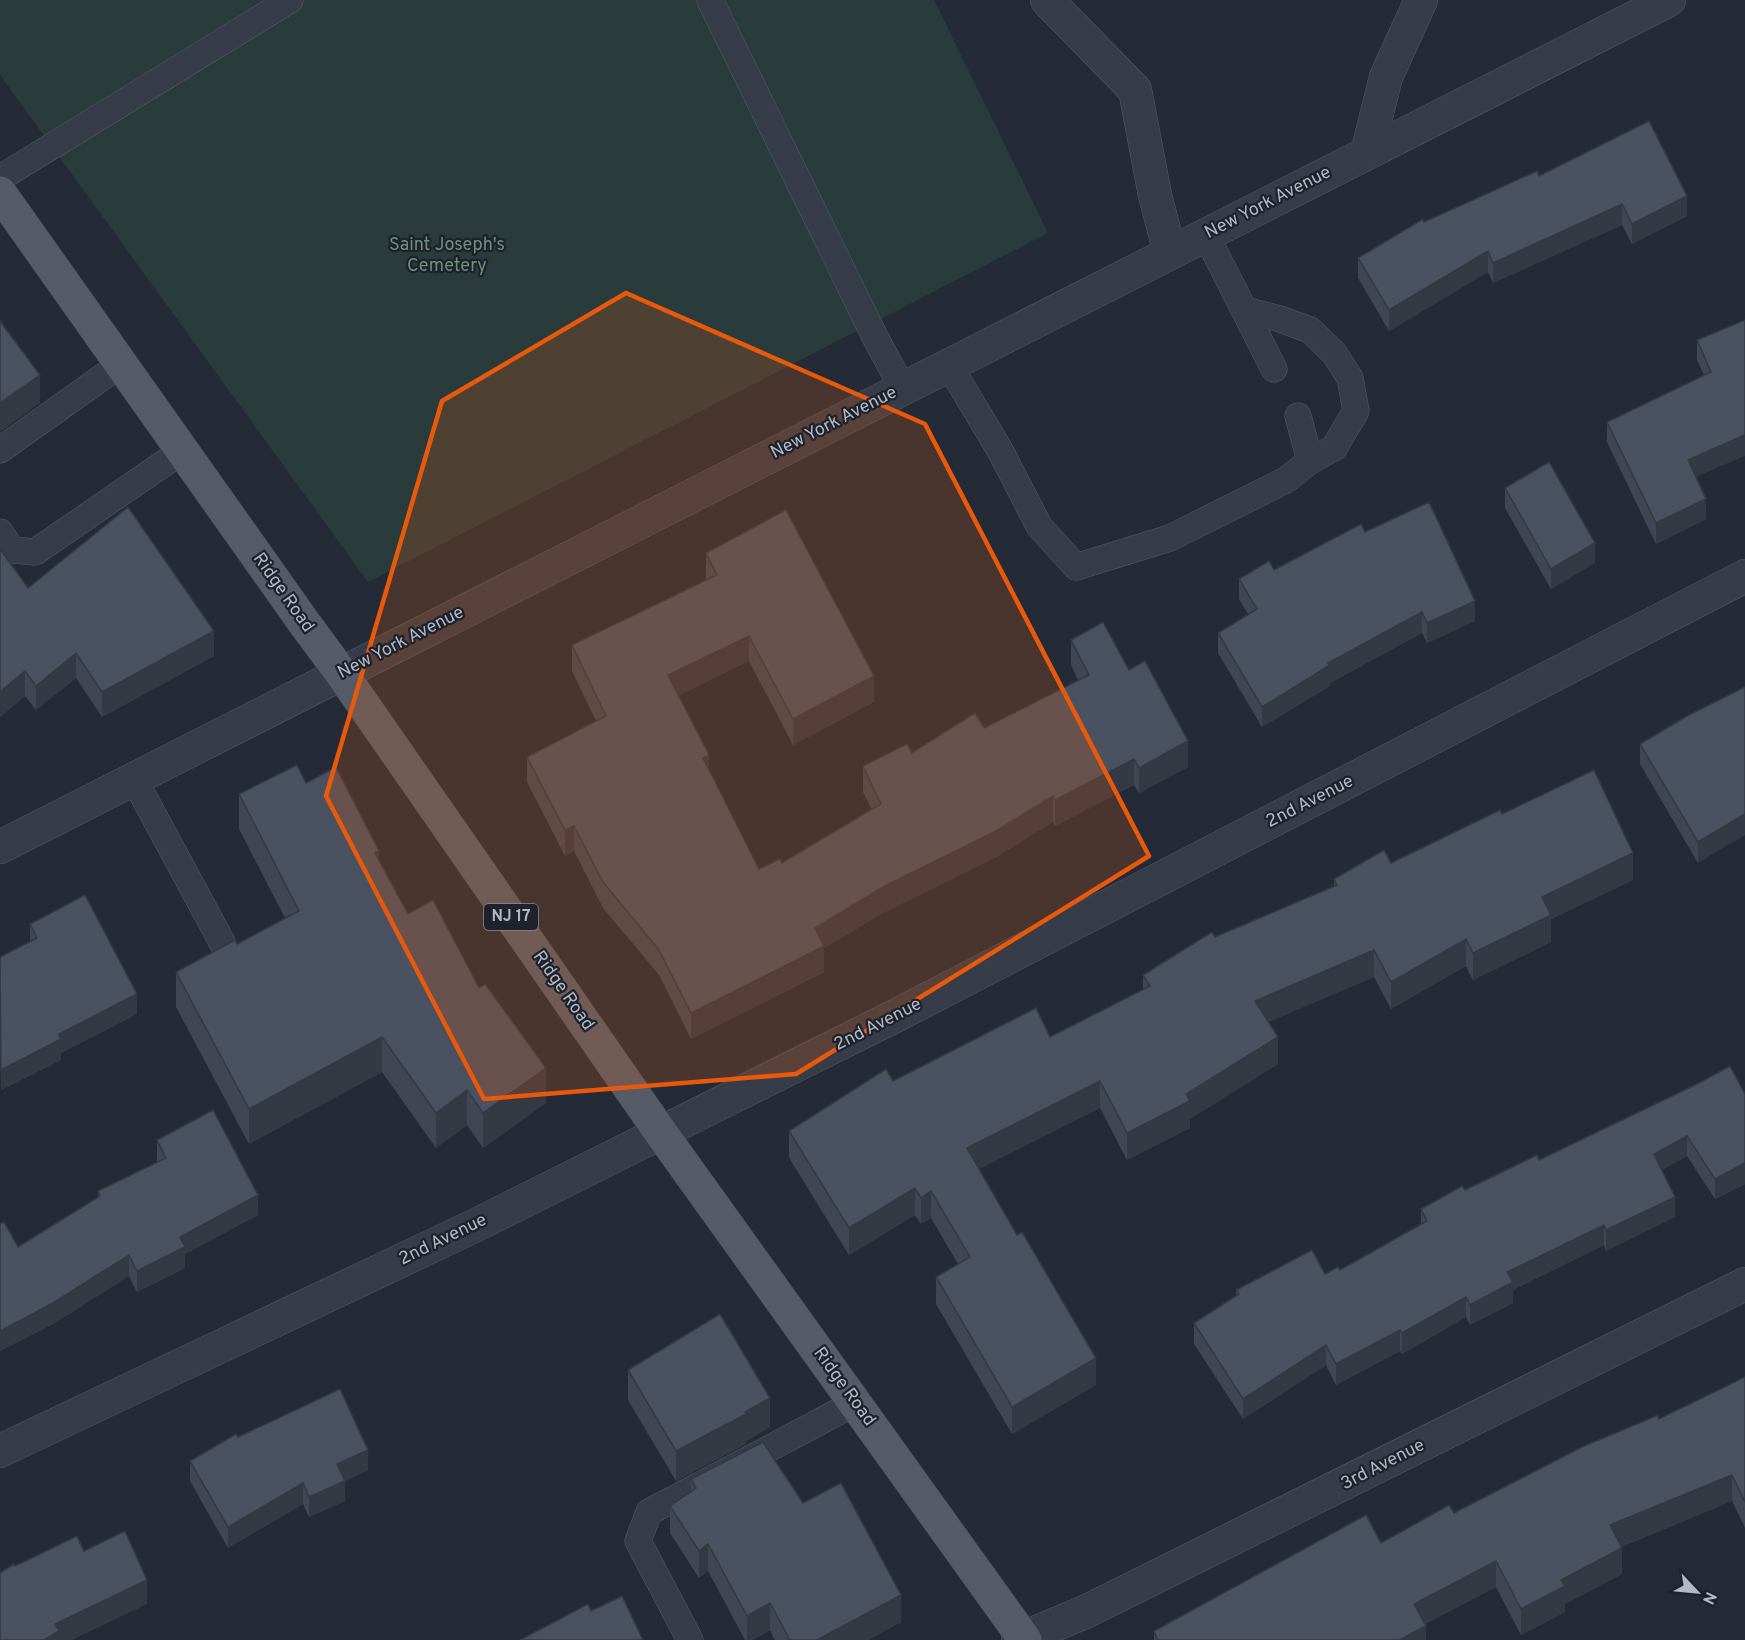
<svg xmlns="http://www.w3.org/2000/svg" width="1745" height="1640" font-family="Overpass,sans-serif">
<style>
.green{fill:#2a3b3c}
.lines{fill:none;stroke-linecap:round;stroke-linejoin:round}
.lane-casing{stroke:#555b66;stroke-width:27}
.street-casing{stroke:#555b66;stroke-width:34}
.primary-casing{stroke:#414651;stroke-width:34}
.lane{stroke:#373d48;stroke-width:26}
.street{stroke:#373d48;stroke-width:33}
.primary{stroke:#555c68;stroke-width:33}
.wall{fill:#404653}
.shaded-wall{fill:#343943}
.building{fill:#4a5160;stroke:#343943;stroke-width:1.5}
.marked{fill:#e8590c;fill-opacity:0.2;stroke:#e8590c;stroke-width:4.5;stroke-linejoin:round}
.labels{text-anchor:middle;dominant-baseline:central;stroke-width:4.5;stroke-linejoin:round;paint-order:stroke}
.shield{fill:#1d222c;stroke:#858b96;stroke-width:1.5}
.shield-label{font-size:16px;font-weight:bold;fill:#b2b8c4}
.street-label{font-size:18px;fill:#b2b8c4;stroke:#1d222c}
.park-label{font-size:18px;fill:#6c9278;stroke:#1d222c}
</style>
<rect width="100%" height="100%" fill="#242b37"/>
<polygon class="green" points="0,0 934,0 1048,233 368,582 0,75"/>
<g class="lines">
<defs>
<g id="lane">
<polyline points="710,0 875,337 903,389"/>
<polyline points="0,178 290,0"/>
<polyline points="1206,235 1274,369"/>
<polyline points="1245,310 1280,319 1310,330 1334,353 1350,378 1356,411 1334,448 1310,461"/>
<polyline points="949,365 1001,452 1039,526 1076,567 1170,538 1286,480 1310,461 1298,416"/>
<polyline points="0,450 121,364"/>
<polyline points="0,532 12,550 35,552 182,451"/>
<polyline points="134,779 223,944"/>
<polyline points="690,1640 638,1541 649,1512 855,1403"/>
</g>
<g id="street">
<polyline points="1047,0 1135,90 1155,195 1170,253"/>
<polyline points="1367,153 1386,77 1421,0"/>
<polyline points="0,847 1669,0"/>
<polyline points="0,1451 474,1226 897,1015 1745,576"/>
<polyline points="1018,1640 1085,1612 1745,1284"/>
</g>
<polyline id="primary" points="0,193 305,624 342,674 661,1133 1025,1640"/>
</defs>
<use href="#lane" class="lane-casing"/>
<use href="#street" class="street-casing"/>
<use href="#primary" class="primary-casing"/>
<use href="#lane" class="lane"/>
<use href="#street" class="street"/>
<use href="#primary" class="primary"/>
</g>
<g class="wall">
<polygon points="1539,176 1687,216 1632,244 1622,225 1493,283 1488,272 1389,331 1358,278 1358,258 1424,222"/>
<polygon points="1745,320 1696,477 1706,519 1656,544 1607,442 1607,422 1704,375 1697,360 1697,340"/>
<polygon points="1505,488 1595,563 1551,589 1505,508"/>
<polygon points="1365,532 1475,621 1427,643 1422,633 1330,683 1330,686 1262,727 1218,653 1218,633 1248,614 1239,599 1239,579 1274,570"/>
<polygon points="0,549 28,588 214,656 102,717 76,678 36,710 25,696 0,717"/>
<polygon points="706,553 874,702 793,745 749,661 678,695 709,771 759,869 782,863 872,810 863,792 863,766 912,753 984,728 1078,680 1071,665 1071,640 1129,670 1188,767 1139,793 1134,785 1055,826 1053,822 996,857 883,913 824,948 824,972 691,1039 659,975 603,908 574,851 565,856 527,782 527,757 596,721 572,671 572,645 706,580"/>
<polygon points="1745,687 1698,863 1640,764 1640,744"/>
<polygon points="306,783 379,860 408,914 479,988 546,1103 483,1148 467,1125 436,1148 382,1072 249,1144 176,1007 176,972 237,944 285,918 239,829 239,794"/>
<polygon points="1502,814 1633,880 1551,919 1551,942 1473,980 1466,966 1391,1009 1374,977 1268,1022 1278,1064 1190,1119 1190,1128 1127,1160 1100,1108 979,1169 1096,1385 1012,1434 936,1304 936,1277 958,1264 931,1218 921,1224 915,1215 849,1255 789,1158 789,1131 893,1081 1050,1037 1143,990 1143,975 1215,937 1334,886 1334,879 1391,863"/>
<polygon points="30,924 137,1014 61,1053 61,1060 1,1090 0,957 30,942"/>
<polygon points="1745,1094 1745,1184 1715,1199 1687,1156 1662,1170 1675,1217 1606,1251 1604,1245 1513,1290 1513,1303 1470,1325 1466,1317 1402,1354 1400,1351 1336,1385 1326,1365 1243,1419 1194,1344 1194,1323 1236,1296 1236,1290 1325,1274 1340,1270 1421,1225 1421,1209 1539,1160"/>
<polygon points="157,1140 258,1215 185,1254 185,1268 137,1292 129,1276 53,1324 0,1351 0,1224 18,1247 98,1197 98,1191 157,1162"/>
<polygon points="628,1370 770,1427 746,1441 746,1444 676,1481 628,1400"/>
<polygon points="1745,1377 1745,1528 1732,1501 1621,1547 1622,1574 1565,1604 1565,1612 1521,1635 1496,1587 1425,1624 1426,1640 1154,1640 1154,1631 1381,1543 1454,1513 1659,1419"/>
<polygon points="238,1437 368,1470 345,1481 345,1501 309,1517 303,1504 228,1548 190,1481 190,1461"/>
<polygon points="691,1479 803,1503 901,1622 868,1640 775,1640 770,1630 753,1640 745,1640 708,1571 699,1578 670,1533 670,1506 691,1491"/>
</g>
<g class="shaded-wall">
<polygon points="1687,196 1687,216 1632,244 1632,224"/>
<polygon points="1622,204 1622,225 1493,283 1493,263"/>
<polygon points="1488,251 1488,272 1389,331 1389,310"/>
<polygon points="40,375 40,403 0,432 0,403"/>
<polygon points="1745,435 1745,456 1688,480 1688,460"/>
<polygon points="1706,499 1706,519 1656,544 1656,523"/>
<polygon points="1595,543 1595,563 1551,589 1551,569"/>
<polygon points="1475,601 1475,621 1427,643 1427,623"/>
<polygon points="1422,612 1422,633 1330,683 1330,686 1262,727 1262,707 1328,663"/>
<polygon points="214,631 214,656 102,717 102,692"/>
<polygon points="749,636 749,661 668,701 668,675"/>
<polygon points="76,653 76,678 36,710 36,686"/>
<polygon points="25,671 25,696 0,717 0,692"/>
<polygon points="874,676 874,702 793,745 793,719"/>
<polygon points="1188,741 1188,767 1139,793 1139,768"/>
<polygon points="709,755 709,780 703,758"/>
<polygon points="1134,759 1134,785 1055,826 1055,800"/>
<polygon points="1053,796 1053,822 996,857 883,913 824,948 824,972 691,1039 691,1013 815,928 883,887"/>
<polygon points="1745,814 1745,835 1698,863 1698,842"/>
<polygon points="574,826 574,851 565,856 565,830"/>
<polygon points="379,851 379,886 375,853"/>
<polygon points="1633,853 1633,880 1551,919 1551,942 1473,980 1473,953 1542,897"/>
<polygon points="1466,939 1466,966 1391,1009 1391,982"/>
<polygon points="1374,950 1374,977 1255,1028 1255,1001"/>
<polygon points="137,994 137,1014 61,1053 61,1060 1,1090 1,1070 59,1034"/>
<polygon points="382,1037 382,1072 249,1144 249,1109"/>
<polygon points="1278,1037 1278,1064 1190,1119 1190,1128 1127,1160 1127,1133"/>
<polygon points="546,1068 546,1103 483,1148 483,1113"/>
<polygon points="1100,1081 1100,1108 967,1175 967,1148"/>
<polygon points="467,1090 467,1125 436,1148 436,1113"/>
<polygon points="1687,1136 1687,1156 1654,1174 1654,1154"/>
<polygon points="1745,1163 1745,1184 1715,1199 1715,1179"/>
<polygon points="915,1188 915,1215 849,1255 849,1228"/>
<polygon points="931,1191 931,1218 921,1224 921,1198"/>
<polygon points="258,1195 258,1215 185,1254 185,1268 137,1292 137,1271 180,1237"/>
<polygon points="1675,1197 1675,1217 1606,1251 1606,1230"/>
<polygon points="1604,1225 1604,1245 1513,1290 1513,1303 1470,1325 1470,1305 1507,1272"/>
<polygon points="129,1255 129,1276 53,1324 0,1351 0,1331"/>
<polygon points="1466,1297 1466,1317 1402,1354 1402,1333"/>
<polygon points="1400,1330 1400,1351 1336,1385 1336,1364"/>
<polygon points="1326,1345 1326,1365 1243,1419 1243,1399"/>
<polygon points="1096,1358 1096,1385 1012,1434 1012,1407"/>
<polygon points="770,1398 770,1427 746,1441 746,1444 676,1481 676,1451"/>
<polygon points="368,1450 368,1470 345,1481 345,1501 309,1517 309,1497 337,1464"/>
<polygon points="1732,1475 1732,1501 1610,1551 1610,1525"/>
<polygon points="303,1483 303,1504 228,1548 228,1527"/>
<polygon points="708,1544 708,1571 699,1578 699,1551"/>
<polygon points="1622,1548 1622,1574 1565,1604 1565,1612 1521,1635 1521,1609 1561,1580"/>
<polygon points="1496,1561 1496,1587 1414,1630 1414,1604"/>
<polygon points="147,1580 147,1604 72,1640 44,1640 55,1624"/>
<polygon points="901,1595 901,1622 868,1640 817,1640"/>
<polygon points="770,1603 770,1630 753,1640 747,1640 747,1616"/>
<polygon points="1426,1626 1426,1640 1399,1640"/>
</g>
<g class="building">
<polygon points="1649,121 1687,196 1632,224 1622,204 1493,263 1488,251 1389,310 1358,258 1423,219 1424,222 1537,171 1539,176"/>
<polygon points="1745,320 1745,435 1688,460 1706,499 1656,523 1607,422 1711,372 1697,340"/>
<polygon points="0,321 40,375 0,403"/>
<polygon points="1549,462 1595,543 1551,569 1505,488"/>
<polygon points="1429,502 1475,601 1427,623 1422,612 1328,663 1330,665 1262,707 1218,633 1257,609 1239,579 1269,561 1274,570 1361,524 1365,532"/>
<polygon points="128,507 214,631 102,692 76,653 36,686 25,671 0,692 0,549 28,588"/>
<polygon points="786,510 874,676 793,719 749,636 668,675 709,755 703,758 759,869 780,859 782,863 881,804 863,766 907,744 912,753 975,713 984,728 1089,675 1071,640 1103,622 1129,670 1145,661 1188,741 1139,768 1134,759 1055,800 1053,796 996,831 883,887 815,928 824,946 691,1013 659,950 603,882 574,826 565,830 527,757 606,716 572,645 717,575 706,553"/>
<polygon points="1745,687 1745,814 1698,842 1640,744 1687,716"/>
<polygon points="297,765 306,783 336,767 379,851 375,853 408,914 433,900 479,988 485,984 546,1068 483,1113 467,1090 436,1113 382,1037 249,1109 176,972 235,940 237,944 299,911 239,794"/>
<polygon points="1594,770 1633,853 1542,897 1551,915 1473,953 1466,939 1391,982 1374,950 1255,1001 1278,1037 1186,1094 1190,1101 1127,1133 1100,1081 967,1148 1017,1235 1022,1232 1096,1358 1012,1407 936,1277 970,1257 931,1191 921,1198 915,1188 849,1228 789,1131 886,1069 893,1081 1036,1008 1050,1037 1150,986 1143,975 1212,932 1215,937 1337,885 1334,879 1384,850 1391,863 1500,810 1502,814"/>
<polygon points="85,895 137,994 59,1034 61,1039 1,1070 0,957 37,938 30,924"/>
<polygon points="1730,1066 1745,1094 1745,1163 1715,1179 1687,1136 1654,1154 1675,1197 1606,1230 1604,1225 1507,1272 1513,1282 1470,1305 1466,1297 1402,1333 1400,1330 1336,1364 1326,1345 1243,1399 1194,1323 1239,1294 1236,1290 1312,1250 1325,1274 1338,1267 1340,1270 1427,1221 1421,1209 1462,1186 1465,1190 1537,1155 1539,1160 1697,1084"/>
<polygon points="213,1110 258,1195 180,1237 185,1247 137,1271 129,1255 53,1303 0,1331 0,1224 4,1222 18,1247 100,1196 98,1191 166,1158 157,1140"/>
<polygon points="720,1314 770,1398 745,1412 746,1414 676,1451 628,1370"/>
<polygon points="1745,1377 1745,1502 1732,1475 1610,1525 1622,1548 1561,1580 1565,1586 1521,1609 1496,1561 1414,1604 1426,1626 1399,1640 1158,1640 1154,1631 1366,1515 1381,1543 1449,1505 1454,1513 1582,1447 1658,1415 1659,1419"/>
<polygon points="340,1389 368,1450 337,1464 345,1481 309,1497 303,1483 228,1527 190,1461 236,1434 238,1437"/>
<polygon points="763,1442 803,1503 841,1483 901,1595 817,1640 790,1640 770,1603 747,1616 708,1544 699,1551 670,1506 696,1488 691,1479"/>
<polygon points="125,1531 147,1580 55,1624 59,1631 44,1640 0,1640 0,1573 14,1564 15,1566 77,1536 84,1551"/>
<polygon points="622,1596 643,1640 520,1640 588,1604 591,1611"/>
</g>
<path class="marked" d="M626 293 925 424 1149 856 796 1074 484 1099 326 796 442 401Z"/>
<g class="labels">
<rect class="shield" x="484" y="904" width="54" height="26" rx="4.5"/>
<g class="shield-label">
<text x="511" y="917">NJ 17</text>
</g>
<g class="street-label">
<text transform="translate(1268 203) rotate(-27)">New York Avenue</text>
<text transform="translate(834 423) rotate(-27)">New York Avenue</text>
<text transform="translate(283 593) rotate(55)">Ridge Road</text>
<text transform="translate(401 643) rotate(-27)">New York Avenue</text>
<text transform="translate(1310 802) rotate(-27)">2nd Avenue</text>
<text transform="translate(563 991) rotate(55)">Ridge Road</text>
<text transform="translate(878 1025) rotate(-27)">2nd Avenue</text>
<text transform="translate(443 1240) rotate(-26)">2nd Avenue</text>
<text transform="translate(844 1387) rotate(54)">Ridge Road</text>
<text transform="translate(1383 1465) rotate(-27)">3rd Avenue</text>
</g>
<g class="park-label">
<text x="447" y="245">Saint Joseph's<tspan x="447" dy="21">Cemetery</tspan></text>
</g>
</g>
<g transform="translate(1697 1592) rotate(116)" stroke="#1d222c" stroke-width="4.5" paint-order="stroke">
<path d="M0-4.5L10 22L0 15L-10 22Z" fill="#b2b8c4"/>
<text y="-9" font-size="16" font-weight="bold" text-anchor="middle" fill="#b2b8c4">N</text>
</g>
</svg>
